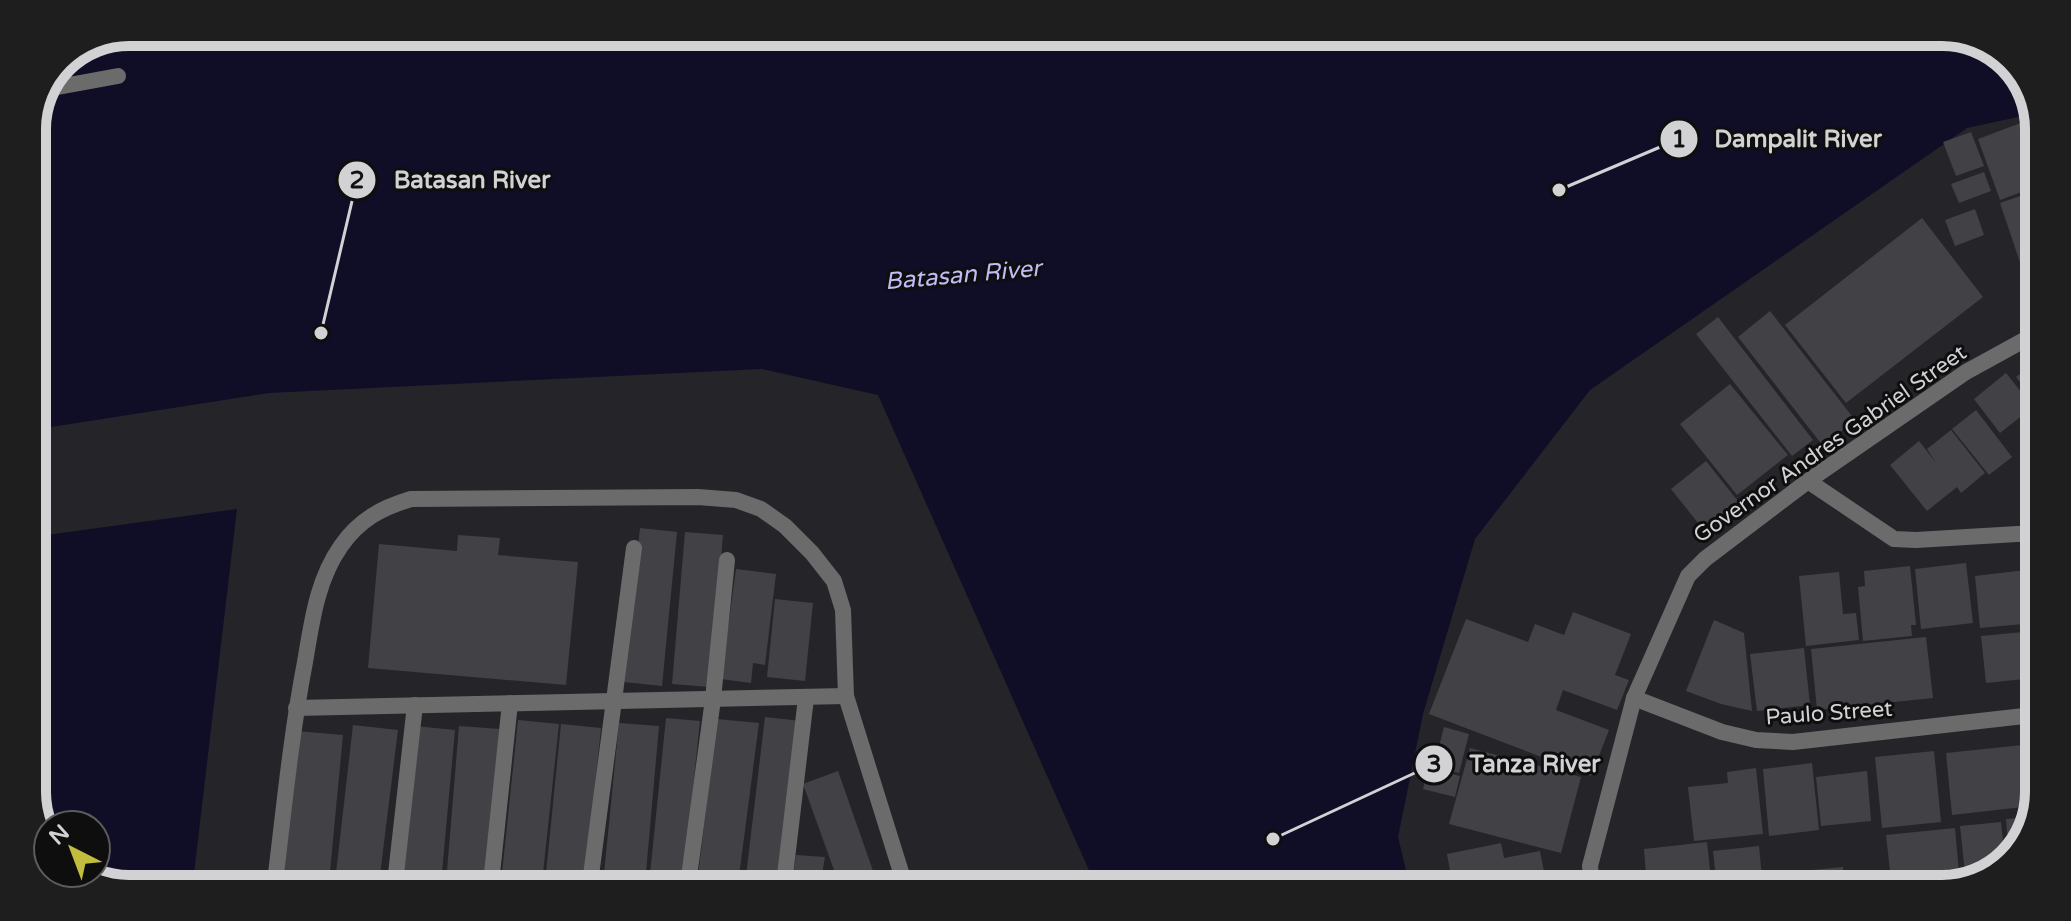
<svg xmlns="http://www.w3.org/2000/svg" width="2071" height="921" font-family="'Varela Round',sans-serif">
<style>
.water{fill:#100d26}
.building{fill:#424246}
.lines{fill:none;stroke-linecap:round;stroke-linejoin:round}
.service{stroke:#6b6b6c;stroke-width:16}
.minor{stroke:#6b6b6c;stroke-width:16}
.labels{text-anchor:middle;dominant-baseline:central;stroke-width:6;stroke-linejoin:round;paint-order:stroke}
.street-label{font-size:22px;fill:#d2d2d4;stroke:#0e0e0f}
.water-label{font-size:24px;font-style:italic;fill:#bfbcf6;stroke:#0e0e0f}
.rim{fill:none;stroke:#d2d2d4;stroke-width:10}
.leader{fill:none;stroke:#d2d2d4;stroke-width:3}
.callout-dot{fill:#d2d2d4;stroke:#0e0e0f;stroke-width:3}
.mark-label{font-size:24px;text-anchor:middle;font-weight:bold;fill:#111}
.callout-label{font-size:24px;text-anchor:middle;font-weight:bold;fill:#d2d2d4;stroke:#0e0e0f;stroke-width:6;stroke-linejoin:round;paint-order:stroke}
</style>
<rect width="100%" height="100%" fill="#252428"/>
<g class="water">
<polygon points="129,32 1980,40 2022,75 2036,113 1967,128 1590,390 1475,539 1423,714 1398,837 1410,887 1096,886 878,395 762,369 269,393 32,430 32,123 61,60"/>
<polygon points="237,509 193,882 91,881 81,873 96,873 96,825 48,825 48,845 32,799 32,537"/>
</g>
<g class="building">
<polygon points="2037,117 2038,186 2000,200 1978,139"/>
<polygon points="1971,132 1984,166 1956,176 1943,142"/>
<polygon points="1984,172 1991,191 1959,203 1951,184"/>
<polygon points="2038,190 2037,287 2029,289 2000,203"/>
<polygon points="1975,209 1984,235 1955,246 1945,220"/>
<polygon points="1922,218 1983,297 1846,403 1785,325"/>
<polygon points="1770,311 1855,420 1823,446 1738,337"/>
<polygon points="1718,317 1813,440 1792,456 1696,334"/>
<polygon points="2036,361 2036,402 2016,377"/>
<polygon points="2006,373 2033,407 2000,433 1974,399"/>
<polygon points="1730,384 1788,455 1737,495 1680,424"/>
<polygon points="2036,408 2036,435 2022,418"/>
<polygon points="1976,410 2012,457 1989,475 1952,429"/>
<polygon points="1951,430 1985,473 1961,493 1957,487 1927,511 1890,465 1919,441 1937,464 1927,449"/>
<polygon points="1706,461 1741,505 1706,533 1671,489"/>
<polygon points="640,528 677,532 662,686 624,682"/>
<polygon points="685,532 723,535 710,687 672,684"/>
<polygon points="458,535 500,538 498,555 578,562 566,685 368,668 379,544 457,551"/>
<polygon points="1966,563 1973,623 1921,629 1915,569"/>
<polygon points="1910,566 1916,625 1911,625 1912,636 1863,641 1858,587 1865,586 1864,571"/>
<polygon points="736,569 776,574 765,665 753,663 751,683 721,679"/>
<polygon points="2034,569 2034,623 1980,628 1975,576"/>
<polygon points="1839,572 1843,614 1856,613 1859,640 1806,646 1799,576"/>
<polygon points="775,599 813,603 805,681 767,677"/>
<polygon points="1573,612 1631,634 1615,675 1629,680 1617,710 1563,690 1556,710 1609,730 1591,776 1429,714 1466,619 1528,642 1535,624 1564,635"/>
<polygon points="1714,620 1744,633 1752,711 1721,704 1686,691"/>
<polygon points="2033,631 2033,678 1986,683 1981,636"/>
<polygon points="1926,637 1933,698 1817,710 1811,649"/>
<polygon points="1804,648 1810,705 1757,711 1750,654"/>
<polygon points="765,717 801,721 780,884 745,884"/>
<polygon points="666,718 700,721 683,884 649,884"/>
<polygon points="717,719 759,723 738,884 697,884"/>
<polygon points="518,720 559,724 542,883 501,883"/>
<polygon points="619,723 659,726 645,884 603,884"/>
<polygon points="561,724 601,728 585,883 545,883"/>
<polygon points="353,725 398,730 379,883 335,882"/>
<polygon points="415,726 455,730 441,883 401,883"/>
<polygon points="459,726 500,729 487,883 446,883"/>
<polygon points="1444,727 1469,734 1459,773 1434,767"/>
<polygon points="296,731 343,735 329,882 281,882"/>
<polygon points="2032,744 2032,806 1952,815 1946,753"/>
<polygon points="1470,748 1581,777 1561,853 1449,824"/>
<polygon points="1934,751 1941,822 1882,828 1875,757"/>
<polygon points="1812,763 1819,830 1769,836 1763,769"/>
<polygon points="1428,768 1460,776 1455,797 1423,789"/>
<polygon points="1756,768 1763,834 1694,841 1688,787 1728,783 1727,772"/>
<polygon points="838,771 878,885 839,884 803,784"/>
<polygon points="1867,771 1871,821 1821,826 1816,777"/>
<polygon points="2032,817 2031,830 2009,856 2006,819"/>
<polygon points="2001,822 2005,861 1996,873 1966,882 1960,826"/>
<polygon points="1955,828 1960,884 1931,889 1892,889 1886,835"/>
<polygon points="1707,842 1712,888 1647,888 1644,849"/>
<polygon points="1501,843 1504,858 1540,851 1547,887 1453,887 1447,854"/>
<polygon points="1759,846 1763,888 1717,888 1713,851"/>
<polygon points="796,855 825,857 821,880 831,880 830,884 792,884"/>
<polygon points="1843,867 1845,889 1793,888 1791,872"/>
</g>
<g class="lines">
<g class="service">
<polyline points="395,883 415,705"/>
<polyline points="491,883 510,703"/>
<polyline points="590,883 634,548"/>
<polyline points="688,884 713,699 727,560"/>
<polyline points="784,884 806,698"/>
</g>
<g class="minor">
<polyline points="47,89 118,76"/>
<polyline points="1808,481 1894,539 1916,540 2035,533"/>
<polyline points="1634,698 1722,732 1756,740 1793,742 2033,715"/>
<polyline points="296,708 846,696"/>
<path d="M275 882C284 809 291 735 305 662 312 621 317 580 341 546 359 520 381 508 411 499L698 497 736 500 761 509 785 526 812 553 834 581 843 610 846 696 905 885"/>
<polyline points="1592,888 1590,866 1634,698 1688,576 1705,559 1808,481 1966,372 2037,333"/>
</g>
</g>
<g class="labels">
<g class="street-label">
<text transform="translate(1830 444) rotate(-35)">Governor Andres Gabriel Street</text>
<text transform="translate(1829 713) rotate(-4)">Paulo Street</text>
</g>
<g class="water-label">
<text transform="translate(963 275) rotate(-5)">Batasan River</text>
</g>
</g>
<path d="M0 0H2071V921H0ZM129 46H1942A83 83 0 0 1 2025 129V792A83 83 0 0 1 1942 875H129A83 83 0 0 1 46 792V129A83 83 0 0 1 129 46Z" fill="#1e1e1f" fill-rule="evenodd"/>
<path class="rim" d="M129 46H1942A83 83 0 0 1 2025 129V792A83 83 0 0 1 1942 875H129A83 83 0 0 1 46 792V129A83 83 0 0 1 129 46Z"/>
<path class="leader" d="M1559 190L1679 139M321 333L357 180M1273 839L1434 764"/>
<g class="callout-dot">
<circle cx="1559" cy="190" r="8"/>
<circle cx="321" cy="333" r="8"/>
<circle cx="1273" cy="839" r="8"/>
<circle cx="1679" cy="139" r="20"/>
<circle cx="357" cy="180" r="20"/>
<circle cx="1434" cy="764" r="20"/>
</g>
<g class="mark-label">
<text x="1679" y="147">1</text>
<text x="357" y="188">2</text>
<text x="1434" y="772">3</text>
</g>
<g class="callout-label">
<text x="1798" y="147">Dampalit River</text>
<text x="472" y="188">Batasan River</text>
<text x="1535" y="772">Tanza River</text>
</g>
<g transform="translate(72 849) rotate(318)"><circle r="38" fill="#0e0e0f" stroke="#5c5c5e" stroke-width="2"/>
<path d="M0-6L14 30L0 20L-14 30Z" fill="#c2bd3f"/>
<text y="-12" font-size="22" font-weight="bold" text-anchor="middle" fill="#d2d2d4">N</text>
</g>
</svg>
